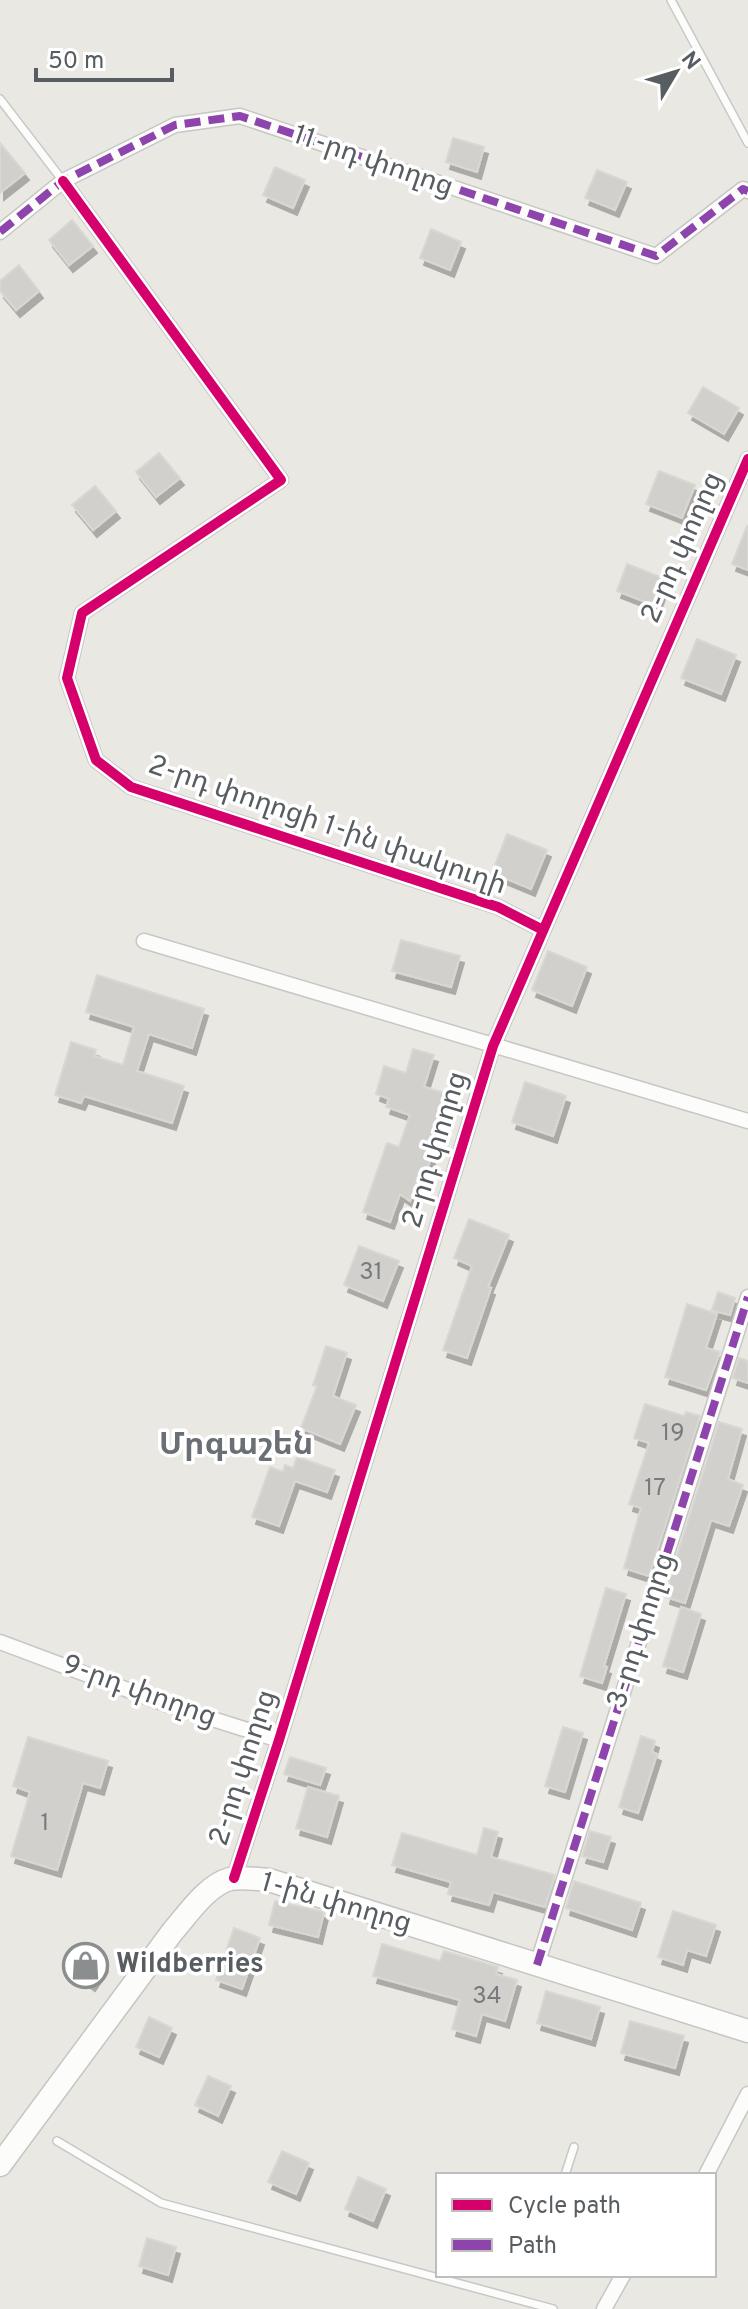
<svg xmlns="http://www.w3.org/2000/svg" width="748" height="2309" font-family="Overpass,'Noto Sans Armenian',sans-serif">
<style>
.building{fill:#d1d0cc;stroke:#d9d7d2;stroke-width:2;filter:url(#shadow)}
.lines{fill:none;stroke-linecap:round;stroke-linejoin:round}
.service-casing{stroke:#c7c7c7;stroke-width:10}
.minor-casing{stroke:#c7c7c7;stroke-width:17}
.secondary-casing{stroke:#c5c6c4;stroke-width:25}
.service{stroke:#fcfcfb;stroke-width:7}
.minor{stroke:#fcfcfb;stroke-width:14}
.secondary{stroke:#fcfcfb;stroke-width:22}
.quiet{stroke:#8e44ad;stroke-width:8;stroke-dasharray:16 8;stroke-linecap:butt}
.cycleway-casing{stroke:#fff;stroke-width:15}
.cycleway{stroke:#d6006c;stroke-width:10}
.labels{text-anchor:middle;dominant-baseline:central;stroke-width:7;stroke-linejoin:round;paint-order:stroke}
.number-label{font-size:24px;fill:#787b7e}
.street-label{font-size:28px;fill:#585d62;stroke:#fff}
.poi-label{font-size:28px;font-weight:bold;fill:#585d62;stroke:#fff;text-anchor:start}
.quarter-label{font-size:32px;font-weight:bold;fill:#696f74;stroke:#fff}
</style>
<defs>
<filter id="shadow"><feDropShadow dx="4" dy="7" stdDeviation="0" flood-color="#0004"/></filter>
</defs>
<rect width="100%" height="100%" fill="#eae8e2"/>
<g class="building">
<polygon points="453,138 484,147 477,172 446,162"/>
<polygon points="0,143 25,173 0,193"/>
<polygon points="275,167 305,180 293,208 263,195"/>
<polygon points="597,170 627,182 615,210 585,198"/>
<polygon points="72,220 93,246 69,265 49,240"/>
<polygon points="431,229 461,242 450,270 420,258"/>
<polygon points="19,265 39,291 16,310 0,291 0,281"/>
<polygon points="703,387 739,408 724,434 688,413"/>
<polygon points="159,453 180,478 156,497 136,472"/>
<polygon points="659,471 695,485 682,518 646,504"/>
<polygon points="95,486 116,511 93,530 72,505"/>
<polygon points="747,526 748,526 748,570 732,564"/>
<polygon points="627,564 666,579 656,606 617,591"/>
<polygon points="697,639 736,655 721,694 681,678"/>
<polygon points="507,834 547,850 531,889 492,873"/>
<polygon points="401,940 460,956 451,987 392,971"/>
<polygon points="548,951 587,967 572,1006 532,990"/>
<polygon points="97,975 204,1009 192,1048 149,1034 137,1071 184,1086 172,1123 84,1096 81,1103 55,1095 71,1042 96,1050 94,1056 123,1065 134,1027 86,1012"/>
<polygon points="413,1049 434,1055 424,1087 448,1094 436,1134 438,1135 427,1170 421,1168 410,1201 400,1194 390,1222 363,1212 387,1143 399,1147 410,1115 386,1107 389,1099 376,1094 384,1066 406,1073"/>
<polygon points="525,1082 566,1096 553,1136 512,1122"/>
<polygon points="469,1219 509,1235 488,1287 491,1288 467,1358 443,1350 472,1266 454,1258"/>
<polygon points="359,1246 399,1261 383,1301 344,1285"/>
<polygon points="718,1292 735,1298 730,1315 712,1310"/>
<polygon points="687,1304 717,1314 706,1348 720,1352 706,1390 665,1377"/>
<polygon points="326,1346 347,1353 333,1396 356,1405 340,1444 301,1428 317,1386 313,1385"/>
<polygon points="739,1358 748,1361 748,1383 733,1378"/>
<polygon points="645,1404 684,1416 686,1412 700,1416 649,1576 624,1568 641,1508 629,1504 649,1443 634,1438"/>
<polygon points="719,1422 742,1429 728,1479 743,1485 729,1526 711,1520 685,1603 666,1597 670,1582 669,1581"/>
<polygon points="297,1457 335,1470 327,1492 295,1481 279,1526 252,1517 270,1467 283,1472 285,1465 293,1468"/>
<polygon points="606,1588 626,1594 604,1666 607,1667 602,1683 580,1676"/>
<polygon points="681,1607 701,1614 683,1672 663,1666"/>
<polygon points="563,1727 583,1733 565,1792 545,1786"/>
<polygon points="641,1736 655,1741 652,1752 657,1754 638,1813 619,1807"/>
<polygon points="28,1737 108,1761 100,1788 83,1783 57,1870 11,1856 30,1792 13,1786"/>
<polygon points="290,1757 326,1768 320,1785 284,1774"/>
<polygon points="308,1787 339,1796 327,1837 296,1828"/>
<polygon points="484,1828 498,1832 491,1857 555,1875 545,1907 493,1892 489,1905 448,1894 451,1882 392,1865 402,1833 477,1855"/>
<polygon points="590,1831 611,1837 603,1862 582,1856"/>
<polygon points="574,1881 641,1903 632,1930 566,1908"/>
<polygon points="275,1901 324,1912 318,1937 269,1925"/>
<polygon points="673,1911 716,1925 706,1956 687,1950 683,1965 658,1957"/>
<polygon points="234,1928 260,1938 242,1989 216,1980"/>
<polygon points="382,1944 440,1961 444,1951 498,1967 496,1974 517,1980 505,2021 482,2014 476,2036 452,2029 460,2000 373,1976"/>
<polygon points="79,1947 104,1965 91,1984 66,1966"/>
<polygon points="546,1991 600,2007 591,2039 537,2023"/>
<polygon points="149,2017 172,2028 159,2057 136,2047"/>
<polygon points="630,2021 684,2036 675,2068 621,2053"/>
<polygon points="208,2076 231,2086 218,2116 195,2105"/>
<polygon points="282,2151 309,2163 296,2194 268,2182"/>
<polygon points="358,2177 386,2189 373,2221 345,2209"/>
<polygon points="147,2238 176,2247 168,2275 139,2266"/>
</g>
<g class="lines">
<defs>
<g id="service">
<polyline points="671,0 748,143"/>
<polyline points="0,99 63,181"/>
<polyline points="57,2141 161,2203 553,2309"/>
<polyline points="565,2175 574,2147"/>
</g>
<g id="minor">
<polyline points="63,181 281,480 82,613 67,678 96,760 131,787 498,907 543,930"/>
<polyline points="0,232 63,181 175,125 240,116 656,256 743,189 748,191"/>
<polyline points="144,941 748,1121"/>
<polyline points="0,1642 168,1705 279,1740"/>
<polyline points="234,1878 279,1740 493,1046 748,459"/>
<polyline points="537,1965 748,1297"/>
<polyline points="706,2175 748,2094"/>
<polyline points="604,2309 623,2275"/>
</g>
<path id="secondary" d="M0 2165 173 1931C188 1914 207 1885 230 1879 242 1877 257 1879 269 1880L748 2031"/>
</defs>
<use href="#service" class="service-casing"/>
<use href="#minor" class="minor-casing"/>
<use href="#secondary" class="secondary-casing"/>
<use href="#service" class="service"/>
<use href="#minor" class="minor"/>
<use href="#secondary" class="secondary"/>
<g class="quiet">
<polyline points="0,232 63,181 175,125 240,116 656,256 743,189 748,191"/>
<polyline points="537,1965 748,1297"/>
</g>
<defs>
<g id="cycleway">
<polyline points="63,181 281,480 82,613 67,678 96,760 131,787 498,907 543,930"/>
<polyline points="234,1878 279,1740 493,1046 748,459"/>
</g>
</defs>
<use href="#cycleway" class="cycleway-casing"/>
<use href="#cycleway" class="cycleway"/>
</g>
<defs>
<symbol id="shop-ring" viewBox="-11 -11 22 22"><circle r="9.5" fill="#fff" stroke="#8b8e8f" stroke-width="1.5"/><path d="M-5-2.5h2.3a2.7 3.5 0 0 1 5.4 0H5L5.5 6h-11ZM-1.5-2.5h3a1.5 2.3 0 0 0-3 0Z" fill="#8b8e8f"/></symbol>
</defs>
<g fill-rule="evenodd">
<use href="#shop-ring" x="60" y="1940" width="51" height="51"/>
</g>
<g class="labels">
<g class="number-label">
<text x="371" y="1273">31</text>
<text x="673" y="1434">19</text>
<text x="655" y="1489">17</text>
<text x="45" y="1824">1</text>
<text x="487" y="1997">34</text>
</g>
<g class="street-label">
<text transform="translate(373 162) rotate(19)">11-րդ փողոց</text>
<text transform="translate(683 548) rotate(-66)">2-րդ փողոց</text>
<text transform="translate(327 826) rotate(19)">2-րդ փողոցի 1-ին փակուղի</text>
<text transform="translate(436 1150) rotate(-73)">2-րդ փողոց</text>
<text transform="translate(642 1631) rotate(-72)">3-րդ փողոց</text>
<text transform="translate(139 1692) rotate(20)">9-րդ փողոց</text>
<text transform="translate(244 1768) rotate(-72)">2-րդ փողոց</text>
<text transform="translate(336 1904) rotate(16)">1-ին փողոց</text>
</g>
<g class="poi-label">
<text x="116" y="1965">Wildberries</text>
</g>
<g class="quarter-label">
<text x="236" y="1446">Մրգաշեն</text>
</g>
</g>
<rect x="436" y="2173" width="280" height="104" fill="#ffffff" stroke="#bcbec0" stroke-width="2"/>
<rect x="452" y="2199" width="40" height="12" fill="#d6006c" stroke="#bcbec0" stroke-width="2"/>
<text x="508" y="2213" font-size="24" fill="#585d62">Cycle path</text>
<rect x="452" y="2239" width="40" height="12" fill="#8e44ad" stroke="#bcbec0" stroke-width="2"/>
<text x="508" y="2253" font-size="24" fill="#585d62">Path</text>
<g transform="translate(676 72) rotate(52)" stroke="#ffffff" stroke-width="6" paint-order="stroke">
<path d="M0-6L14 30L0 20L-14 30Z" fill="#585d62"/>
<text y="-12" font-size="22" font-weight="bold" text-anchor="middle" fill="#585d62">N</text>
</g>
<path d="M36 68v12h136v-12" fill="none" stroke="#585d62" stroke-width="4"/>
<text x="48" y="68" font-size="24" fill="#585d62" stroke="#ffffff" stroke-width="6" paint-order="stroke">50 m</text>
</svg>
